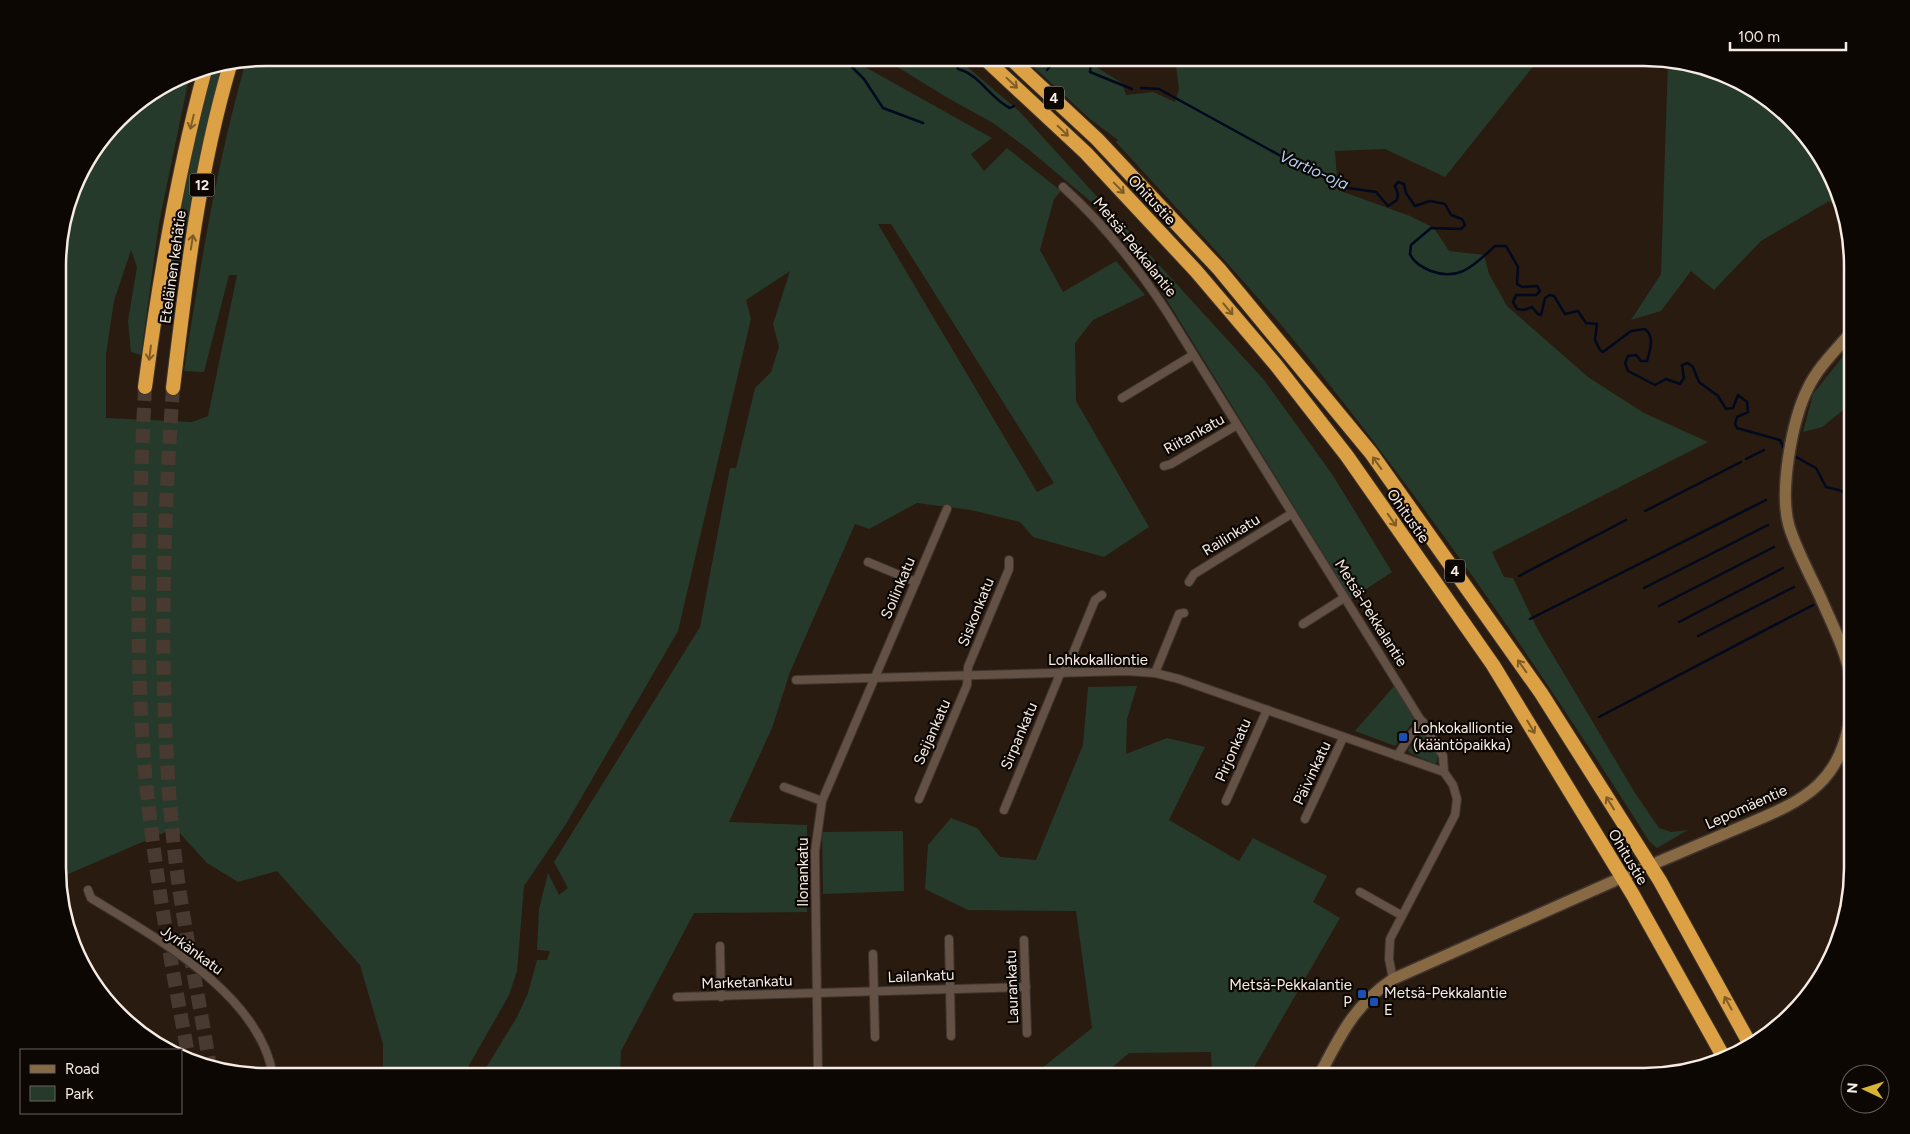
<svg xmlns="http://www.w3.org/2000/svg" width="1910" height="1134" font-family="Figtree,sans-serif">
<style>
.green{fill:#263a2b;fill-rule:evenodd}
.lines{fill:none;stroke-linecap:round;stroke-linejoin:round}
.stream{stroke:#00091d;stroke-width:2.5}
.highway-tunnel{stroke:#483a30;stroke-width:14;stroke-dasharray:14 7;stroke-linecap:butt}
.street-casing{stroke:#3f342e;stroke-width:10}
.secondary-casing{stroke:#3f342e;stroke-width:14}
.highway-casing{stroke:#3f342e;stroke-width:16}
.street{stroke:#625144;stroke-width:8}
.secondary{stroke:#876944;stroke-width:11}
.highway{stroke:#dca144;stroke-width:14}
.oneway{stroke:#7f5c27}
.transit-dot{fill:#1a4fb4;stroke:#0d0704;stroke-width:2}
.labels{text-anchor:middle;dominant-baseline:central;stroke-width:4.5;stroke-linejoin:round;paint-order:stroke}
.shield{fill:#0d0704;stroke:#b0a7a1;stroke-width:1}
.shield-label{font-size:14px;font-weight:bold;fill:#f6ece4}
.street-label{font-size:15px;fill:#f6ece4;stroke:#0d0704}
.poi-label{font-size:15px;fill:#f6ece4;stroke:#0d0704;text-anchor:start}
.water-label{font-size:16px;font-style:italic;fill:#b0d2f8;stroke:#0d0704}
.rim{fill:none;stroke:#f6ece4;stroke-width:2.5}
</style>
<rect width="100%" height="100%" fill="#291b10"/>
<g class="green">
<path d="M267 58H849L992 138 971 154 984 171 1007 148 1061 191 1054 199 1040 250 1063 292 1116 261 1145 295 1093 320 1075 343 1076 401 1149 527 1104 557 1033 537 1020 522 971 510 917 503 869 529 855 524 790 672 772 728 729 822 807 825V912L694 913 621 1051 620 1076H481L517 1017 528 993 537 960H547L550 951 537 950 539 909 548 873 559 895 568 888 554 862 700 627 730 468H736L755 388 771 372 779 347 773 324 790 271 746 300 751 319 678 631 566 824 524 886 517 971 509 995 463 1076H383V1044L360 965 277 871 238 882 207 863 175 828 59 878V240L79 174 129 110 190 73 159 223 141 355 131 352 128 321 137 267 131 250 114 301 106 354V418L192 422 208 416 237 275H229L204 372 184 371C200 267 217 162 246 61ZM878 224H891L1054 483 1037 492Z"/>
<polygon points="883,58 957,58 1019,111 1264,380 1332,474 1392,572 1351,599 1149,271 1095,205 1028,149 993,123 946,97"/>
<path d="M1024 58H1088L1093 65 1122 83 1126 95 1153 92 1175 102 1179 89 1175 58H1540L1445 177 1385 149 1335 151 1338 190 1410 216 1434 228 1449 251 1484 255 1489 274 1507 306 1588 377 1644 413 1708 442 1492 552 1504 577 1513 578 1538 630 1635 793 1659 828 1671 832 1688 830 1657 848 1649 841C1544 674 1433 514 1310 360 1249 284 1182 214 1116 142L1118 140 1090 119Z"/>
<polygon points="1668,61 1698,65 1748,86 1817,151 1841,200 1844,213 1829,201 1761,241 1714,290 1691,271 1661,311 1631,320 1661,274"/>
<polygon points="222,66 208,120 185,247 176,278 168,277 195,137 212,68"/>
<polygon points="1852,345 1852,403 1822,427 1803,432 1813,394"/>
<polygon points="1137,686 1127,719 1126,754 1167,738 1205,747 1169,820 1239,861 1253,838 1327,876 1313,902 1340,918 1249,1076 1212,1076 1211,1052 1129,1053 1102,1076 827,1076 827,1072 1042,1068 1092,1028 1076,911 968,910 925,889 928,845 951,818 977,828 1000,857 1036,860 1083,745 1088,687"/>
<polygon points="1394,686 1416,718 1395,746 1355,731"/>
<polygon points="1424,734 1438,752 1437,762 1435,764 1410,753 1408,750 1419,735"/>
<polygon points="903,831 904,891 823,894 822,832"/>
</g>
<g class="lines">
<g class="stream">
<polyline points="843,58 864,79 883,108 923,123"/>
<path d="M950 58 956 61 958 69C979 74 991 99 1010 108L1014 106"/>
<polyline points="1085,58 1091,63 1090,72 1132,89"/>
<polyline points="1047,70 1057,58"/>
<path d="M1141 88 1159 89 1299 166 1348 188 1376 192 1388 206 1397 200 1398 194 1395 186 1398 182 1404 184 1406 193 1415 206 1430 201 1445 204 1451 215 1462 219 1465 225 1461 229 1431 228 1411 245 1410 254C1414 263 1422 267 1431 271 1460 282 1475 264 1495 246H1506L1518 267 1517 284 1522 287 1537 286 1540 291 1536 295H1516L1513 302 1517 309 1524 310 1532 307 1538 314 1541 315 1545 298 1550 295 1554 296 1565 314 1578 311 1586 323 1597 324 1595 340 1600 350 1603 352 1631 331 1645 329C1655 337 1650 350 1647 361H1641L1636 355 1628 356 1625 363 1628 371 1655 385 1666 379 1680 384 1684 378 1682 365 1688 363 1693 367 1699 382 1718 396 1726 409 1733 408 1738 395 1747 402 1748 412 1737 417 1735 424 1737 428 1780 440 1785 451"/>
<path d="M1796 457 1816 468 1826 487C1841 491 1849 489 1852 507"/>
<polyline points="1746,459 1764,450"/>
<polyline points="1645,511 1741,462"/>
<polyline points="1519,576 1626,520"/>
<polyline points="1644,588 1768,525"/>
<polyline points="1659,606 1774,547"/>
<polyline points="1530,619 1766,500"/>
<polyline points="1679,622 1783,568"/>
<polyline points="1698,636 1794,587"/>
<polyline points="1599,717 1813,605"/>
</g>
<g class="highway-tunnel">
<path d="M145 387C139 514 134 644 145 772 154 868 171 964 189 1059"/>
<path d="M173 388C162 543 158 693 174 848 182 922 199 995 210 1068"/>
</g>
<defs>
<g id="street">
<path d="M1063 187C1104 224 1137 266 1167 312L1443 756 1444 772 1453 785 1457 799 1455 815 1390 939 1389 959 1393 979"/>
<polyline points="1122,398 1193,355"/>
<polyline points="1164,466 1171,464 1237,425"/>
<polyline points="868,562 916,582"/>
<polyline points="1189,582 1194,574 1291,514"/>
<polyline points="1303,624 1344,598"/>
<polyline points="1155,673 1179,614 1184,613"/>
<polyline points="796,680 1126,671 1155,673 1179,679 1444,772"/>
<polyline points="1397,756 1410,736 1423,722"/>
<polyline points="784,787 822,801"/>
<polyline points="919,799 967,685 968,667 1009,569 1009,560"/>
<polyline points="1226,801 1267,710"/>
<polyline points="1004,810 1060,674 1067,668 1095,600 1102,595"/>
<polyline points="1305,819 1343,738"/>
<path d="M88 890 91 898C156 938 260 994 273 1076"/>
<polyline points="1360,892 1401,915"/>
<polyline points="949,939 951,1036"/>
<polyline points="1024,940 1027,1033"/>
<polyline points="720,946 721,997"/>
<polyline points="873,954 875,1037"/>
<polyline points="677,997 1026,987"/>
<polyline points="818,1076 815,851 822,801 947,509"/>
</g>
<g id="secondary">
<path d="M1852 331C1837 349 1818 367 1808 388 1792 420 1779 491 1789 526 1797 552 1812 578 1823 603 1835 631 1852 663 1852 693"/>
<path d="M1658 862C1686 850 1715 838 1743 826 1808 799 1842 783 1852 707"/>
<polyline points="1631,874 1642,869"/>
<path d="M1319 1076C1340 1036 1354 1005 1393 979L1614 881"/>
</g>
<g id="highway">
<polyline points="984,58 1086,153 1196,271 1276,365 1347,456 1493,665 1633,895 1723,1056"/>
<polyline points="1010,58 1097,139 1219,269 1371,453 1541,693 1660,881 1751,1046"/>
<path d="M145 387C159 280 177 174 205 70"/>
<path d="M173 388C186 279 199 170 230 65"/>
</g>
</defs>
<use href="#street" class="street-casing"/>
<use href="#secondary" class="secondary-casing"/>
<use href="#highway" class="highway-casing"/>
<use href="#street" class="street"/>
<use href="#secondary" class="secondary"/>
<use href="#highway" class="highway"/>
</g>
<defs><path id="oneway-shaft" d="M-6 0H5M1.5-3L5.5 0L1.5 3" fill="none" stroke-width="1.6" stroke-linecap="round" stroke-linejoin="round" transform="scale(1.25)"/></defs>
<g class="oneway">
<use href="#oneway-shaft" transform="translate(1012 83) rotate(43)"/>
<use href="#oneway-shaft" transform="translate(192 122) rotate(104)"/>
<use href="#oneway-shaft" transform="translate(1063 131) rotate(44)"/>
<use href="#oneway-shaft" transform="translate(1119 188) rotate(46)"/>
<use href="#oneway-shaft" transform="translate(192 242) rotate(-81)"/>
<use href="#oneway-shaft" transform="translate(1228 309) rotate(50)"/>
<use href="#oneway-shaft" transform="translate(150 353) rotate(97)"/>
<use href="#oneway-shaft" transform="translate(1377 463) rotate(-126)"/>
<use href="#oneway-shaft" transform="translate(1392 520) rotate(55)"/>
<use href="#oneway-shaft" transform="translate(1522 666) rotate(-125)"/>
<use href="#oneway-shaft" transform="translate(1531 727) rotate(59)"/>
<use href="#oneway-shaft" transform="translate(1610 803) rotate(-122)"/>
<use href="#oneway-shaft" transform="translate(1728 1003) rotate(-119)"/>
</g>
<g class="transit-dot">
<rect x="1398" y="732" width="10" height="10" rx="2.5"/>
<rect x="1357" y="989" width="10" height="10" rx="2.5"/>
<rect x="1369" y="997" width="10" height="10" rx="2.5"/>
</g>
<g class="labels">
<g class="shield">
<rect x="1044" y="86.5" width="20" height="23" rx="4"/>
<rect x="189.5" y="173.5" width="25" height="23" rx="4"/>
<rect x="1445" y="559.5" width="20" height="23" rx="4"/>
</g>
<g class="shield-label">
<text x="1054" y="98">4</text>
<text x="202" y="185">12</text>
<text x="1455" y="571">4</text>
</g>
<g class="street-label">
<text transform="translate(1152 200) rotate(47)">Ohitustie</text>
<text transform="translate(1135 247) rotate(51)">Metsä-Pekkalantie</text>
<text transform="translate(173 267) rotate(-82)">Eteläinen kehätie</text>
<text transform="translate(1194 434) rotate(-29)">Riitankatu</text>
<text transform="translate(1408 516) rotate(55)">Ohitustie</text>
<text transform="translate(1231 535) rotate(-32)">Railinkatu</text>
<text transform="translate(898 588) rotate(-67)">Soilinkatu</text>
<text transform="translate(976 612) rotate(-68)">Siskonkatu</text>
<text transform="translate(1371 613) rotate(58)">Metsä-Pekkalantie</text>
<text x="1098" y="660">Lohkokalliontie</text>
<text transform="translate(932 732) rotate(-66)">Seijankatu</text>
<text transform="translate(1019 736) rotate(-67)">Sirpankatu</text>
<text transform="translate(1233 750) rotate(-66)">Pirjonkatu</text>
<text transform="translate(1312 773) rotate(-65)">Päivinkatu</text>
<text transform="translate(1746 807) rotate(-24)">Lepomäentie</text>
<text transform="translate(1628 857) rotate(59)">Ohitustie</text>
<text transform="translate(803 872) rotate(-90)">Ilonankatu</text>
<text transform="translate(192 950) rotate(36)">Jyrkänkatu</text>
<text transform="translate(921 976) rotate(-2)">Lailankatu</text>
<text transform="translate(747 982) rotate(-2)">Marketankatu</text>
<text transform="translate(1012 987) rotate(-92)">Laurankatu</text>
</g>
<g class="poi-label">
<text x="1413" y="728">Lohkokalliontie<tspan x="1413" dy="17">(kääntöpaikka)</tspan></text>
<text x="1352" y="985" text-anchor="end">Metsä-Pekkalantie<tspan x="1352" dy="17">P</tspan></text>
<text x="1384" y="993">Metsä-Pekkalantie<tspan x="1384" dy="17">E</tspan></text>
</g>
<g class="water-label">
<text transform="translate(1314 170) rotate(24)">Vartio-oja</text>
</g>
</g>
<path d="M0 0H1910V1134H0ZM266 66H1644A200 200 0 0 1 1844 266V868A200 200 0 0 1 1644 1068H266A200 200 0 0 1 66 868V266A200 200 0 0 1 266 66Z" fill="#0d0704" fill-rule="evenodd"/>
<path class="rim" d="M266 66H1644A200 200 0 0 1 1844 266V868A200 200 0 0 1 1644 1068H266A200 200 0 0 1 66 868V266A200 200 0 0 1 266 66Z"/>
<rect x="20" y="1049" width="162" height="65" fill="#0d0704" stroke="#6a635e"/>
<rect x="30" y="1065" width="25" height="8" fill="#876944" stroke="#6a635e"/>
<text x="65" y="1074" font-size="15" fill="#f6ece4">Road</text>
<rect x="30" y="1086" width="25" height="15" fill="#263a2b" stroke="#6a635e"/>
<text x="65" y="1099" font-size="15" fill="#f6ece4">Park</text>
<g transform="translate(1865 1089) rotate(274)"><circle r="24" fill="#0d0704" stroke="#6a635e"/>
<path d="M0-4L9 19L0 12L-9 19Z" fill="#d8b434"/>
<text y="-8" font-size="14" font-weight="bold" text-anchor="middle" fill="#f6ece4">N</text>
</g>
<path d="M1730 42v8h116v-8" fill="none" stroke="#f6ece4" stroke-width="2.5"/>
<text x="1738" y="42" font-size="15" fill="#f6ece4" stroke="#0d0704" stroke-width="4" paint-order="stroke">100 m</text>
</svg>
